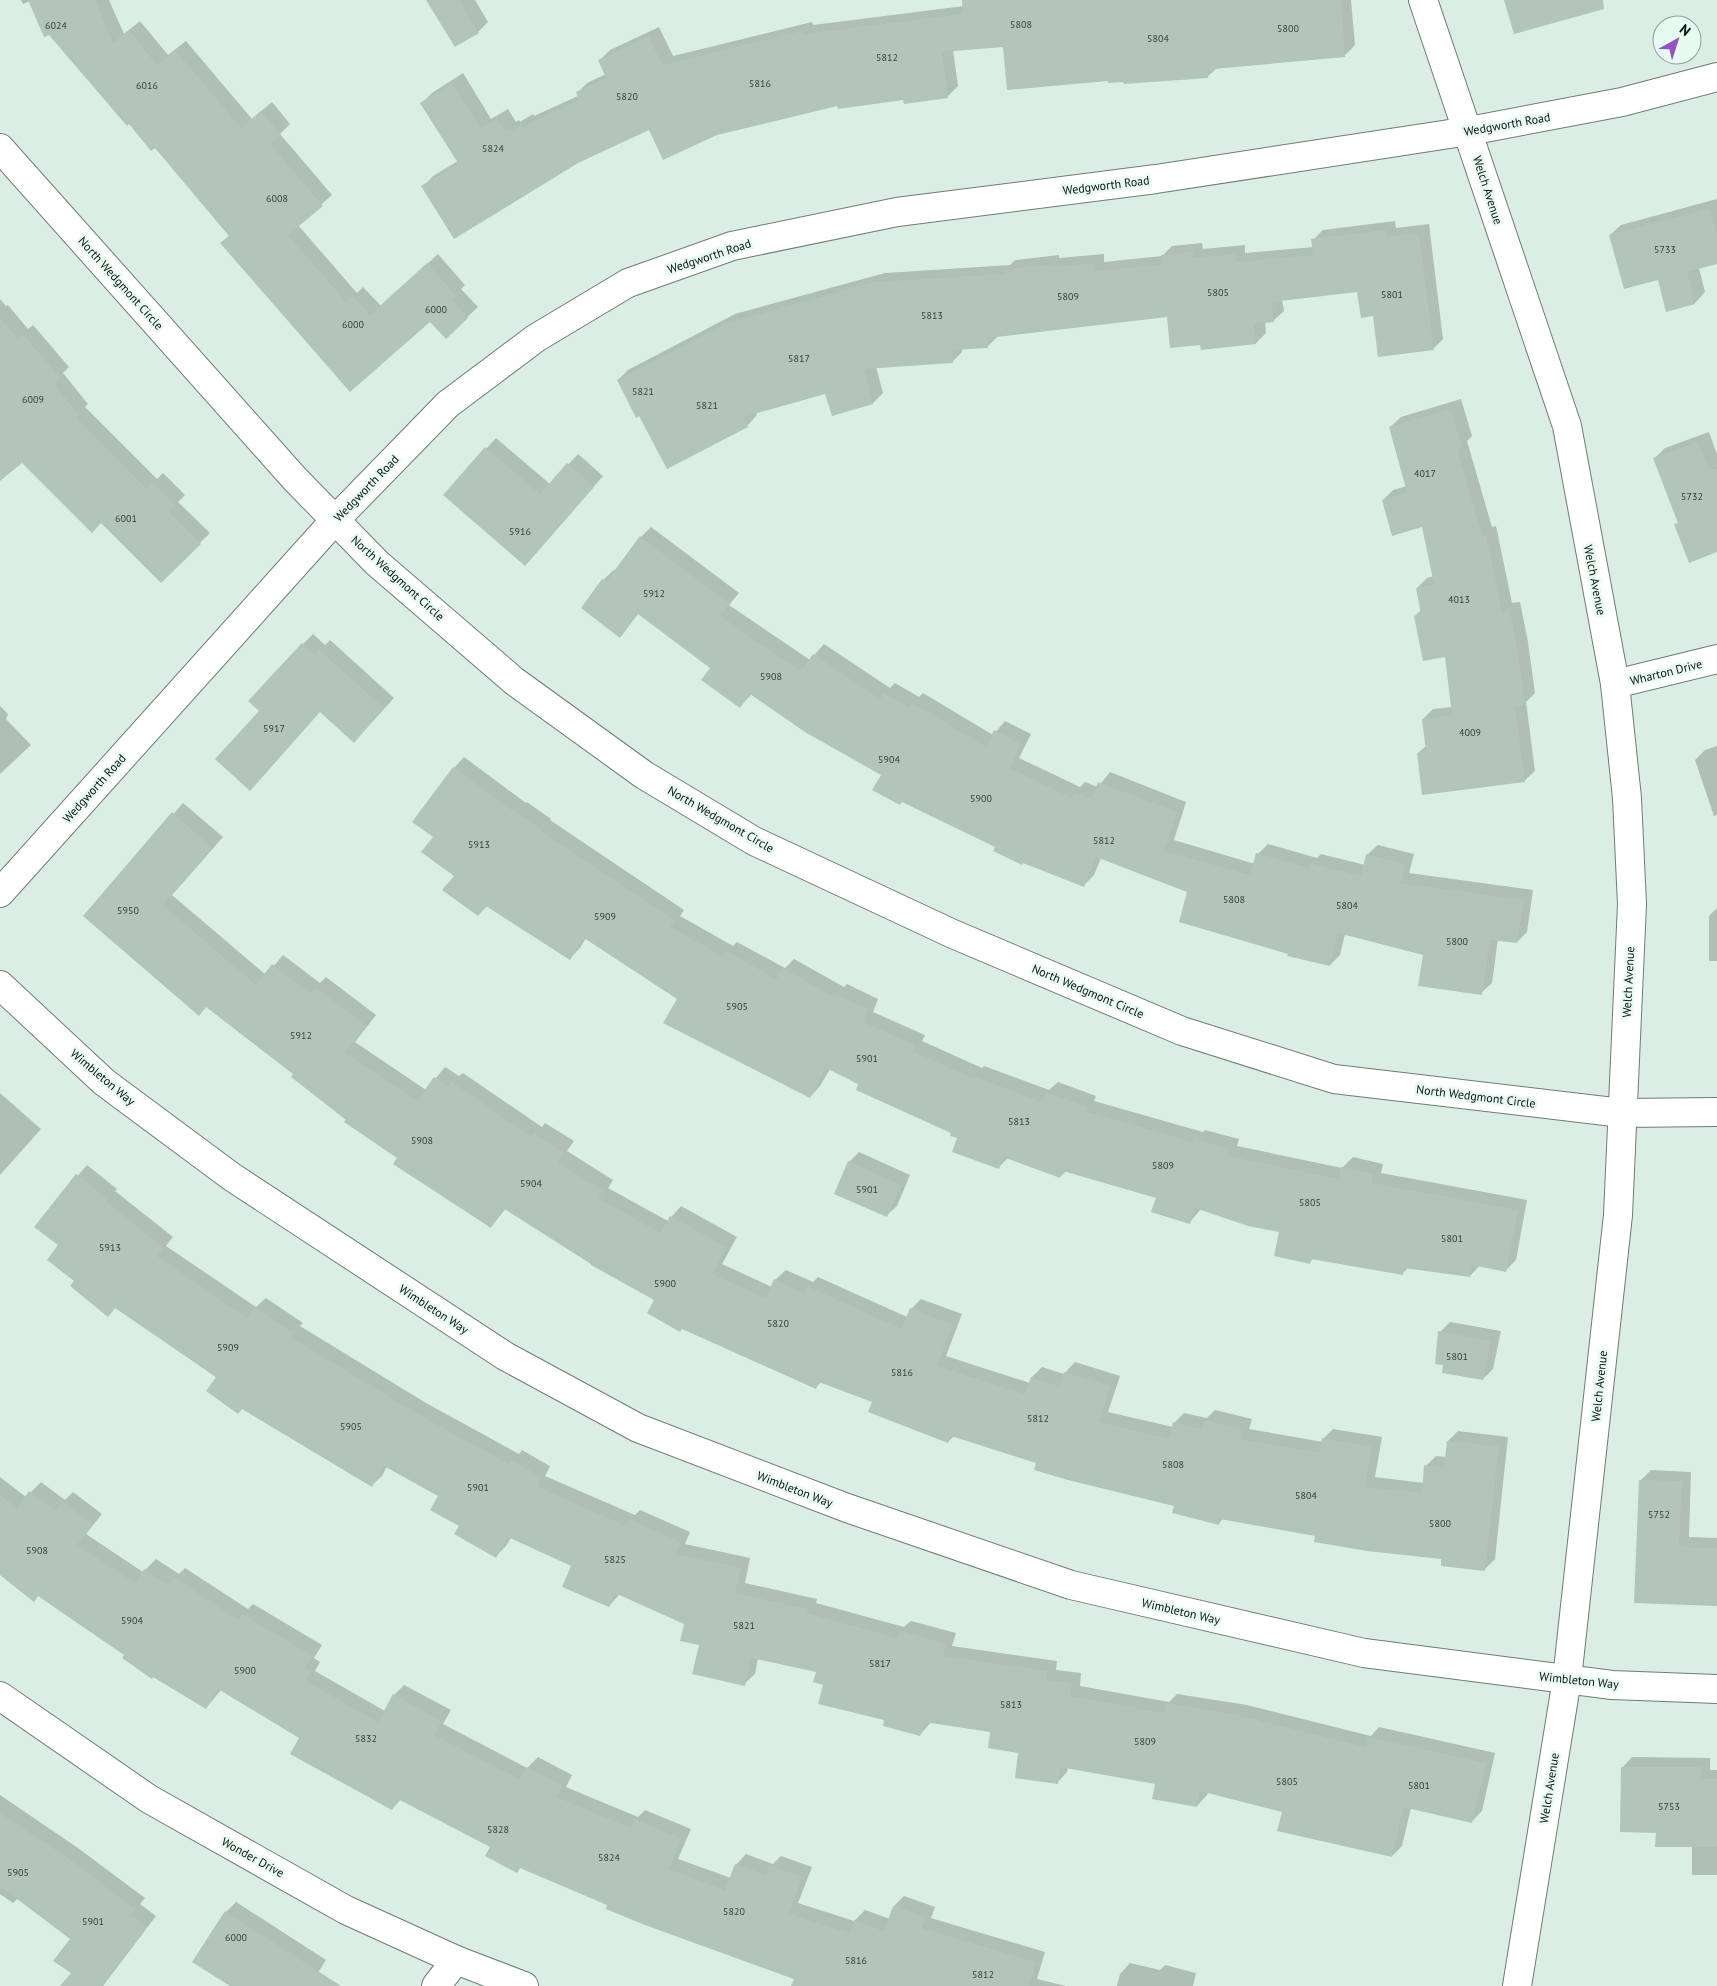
<svg xmlns="http://www.w3.org/2000/svg" width="1717" height="1986" font-family="'PT Sans',sans-serif">
<style>
.shadow{fill:#0003}
.building{fill:#b2c4bc}
.lines{fill:none;stroke-linecap:round;stroke-linejoin:round}
.minor-casing{stroke:#6c7d75;stroke-width:30}
.tertiary-casing{stroke:#6c7d75;stroke-width:30}
.minor{stroke:#fff;stroke-width:28}
.tertiary{stroke:#fff;stroke-width:28}
.labels{text-anchor:middle;dominant-baseline:central;stroke-width:5;stroke-linejoin:round;paint-order:stroke}
.number-label{font-size:10px;fill:#353e3a}
.street-label{font-size:12px;fill:#0b120f;stroke:#e8fbf2}
</style>
<rect width="100%" height="100%" fill="#dbeee5"/>
<g class="shadow">
<polygon points="21,0 109,0 124,34 140,21 168,55 186,41 252,119 272,102 290,124 280,134 332,195 298,225 357,293 363,287 381,306 438,254 465,285 461,289 478,307 446,337 430,320 350,390 222,243 230,235 30,1 23,4"/>
<polygon points="427,0 475,0 488,22 478,32"/>
<polygon points="965,0 1351,0 1355,45 1345,55 1217,68 1207,77 1125,80 1004,45 953,50 958,86 947,97 838,104 650,128 423,187 433,176 458,161 422,103 432,93 463,73 491,119 508,109 516,122 519,120 520,122 533,114 534,116 578,96 577,93 587,83 606,74 600,60 610,50 659,27 673,56 812,22 813,25 964,6"/>
<polygon points="1717,199 1717,263 1699,268 1705,292 1695,303 1667,310 1658,278 1610,235 1621,225"/>
<polygon points="1395,221 1396,228 1429,224 1443,339 1433,349 1374,315 1358,291 1282,300 1284,311 1273,321 1265,322 1266,333 1256,343 1201,343 1168,316 998,336 988,346 962,348 962,352 952,362 876,367 883,393 873,403 833,415 826,392 756,412 757,415 747,426 639,415 618,380 628,370 735,314 885,273 1010,265 1015,260 1059,255 1059,258 1104,254 1104,262 1162,256 1172,246 1202,243 1203,249 1245,245 1245,253 1314,247 1313,240 1323,230"/>
<polygon points="0,299 6,306 8,305 28,329 33,325 69,367 63,373 88,404 85,407 157,479 163,473 185,495 178,502 210,533 161,582 101,522 22,461 0,472"/>
<polygon points="1461,399 1472,436 1467,441 1492,527 1496,526 1512,603 1520,602 1528,642 1535,693 1526,702 1535,771 1524,781 1418,753 1427,745 1423,719 1433,709 1453,707 1446,656 1415,616 1421,610 1417,588 1427,578 1434,576 1423,526 1383,500 1393,490 1407,486 1390,427 1401,417"/>
<polygon points="1709,432 1717,454 1717,551 1676,524 1679,522 1655,458 1665,448"/>
<polygon points="496,438 550,484 578,454 603,476 535,554 445,495"/>
<polygon points="651,527 739,593 729,605 810,660 824,644 890,688 895,683 919,697 923,693 993,735 1005,721 1031,734 1019,758 1080,787 1085,782 1098,787 1110,772 1186,802 1174,840 1255,864 1258,854 1268,844 1317,858 1321,854 1365,865 1367,855 1378,845 1414,854 1409,873 1533,890 1527,932 1517,942 1498,939 1492,983 1481,993 1424,954 1345,934 1340,955 1330,965 1289,953 1189,892 1101,858 1094,875 1084,885 997,846 752,694 740,706 712,668 639,613 619,636 603,580 614,570 616,571 641,537"/>
<polygon points="313,634 325,645 330,640 394,698 364,731 320,711 260,710 303,644"/>
<polygon points="0,706 8,714 6,719 31,745 0,774"/>
<polygon points="1717,746 1717,815 1714,816 1695,760 1705,750"/>
<polygon points="464,757 526,803 527,802 551,819 550,820 684,910 680,916 733,946 737,942 785,968 794,959 844,987 847,984 878,999 873,1012 925,1035 922,1041 982,1068 984,1066 1049,1090 1058,1082 1096,1096 1094,1101 1203,1132 1205,1130 1239,1139 1237,1146 1342,1168 1353,1157 1383,1164 1381,1173 1527,1200 1516,1260 1506,1270 1480,1265 1470,1276 1409,1267 1402,1274 1314,1258 1310,1262 1281,1231 1201,1209 1190,1222 1158,1197 1066,1171 1060,1177 1008,1158 999,1167 953,1133 830,1069 820,1086 810,1097 679,998 586,938 580,948 570,958 488,905 478,915 434,836 454,768"/>
<polygon points="183,803 223,837 172,895 266,975 283,955 320,983 326,977 376,1015 355,1042 426,1090 445,1067 459,1076 463,1073 542,1127 545,1123 574,1141 567,1151 613,1180 608,1188 668,1221 681,1206 737,1237 722,1264 772,1287 775,1280 786,1270 813,1282 818,1277 907,1317 911,1309 921,1299 962,1314 946,1356 1030,1383 1032,1377 1042,1367 1064,1374 1075,1362 1120,1376 1108,1412 1173,1427 1174,1423 1184,1413 1207,1418 1215,1410 1252,1419 1249,1429 1323,1442 1323,1439 1333,1429 1382,1437 1375,1477 1424,1483 1426,1466 1436,1456 1446,1457 1448,1441 1458,1431 1508,1437 1495,1559 1484,1570 1443,1558 1224,1518 1219,1523 1175,1505 954,1436 948,1442 874,1401 821,1382 816,1387 655,1300 593,1264 506,1208 491,1227 347,1119 295,1073 85,915"/>
<polygon points="1717,908 1717,961 1709,961 1709,916"/>
<polygon points="0,1093 41,1129 0,1175"/>
<polygon points="859,1152 910,1175 897,1206 886,1216 849,1162"/>
<polygon points="87,1165 117,1189 115,1191 173,1237 166,1246 256,1307 266,1298 303,1323 300,1326 426,1403 519,1454 522,1450 550,1466 545,1476 635,1515 640,1510 690,1532 685,1544 750,1558 745,1583 817,1599 816,1603 904,1627 911,1621 956,1633 952,1646 1057,1661 1056,1670 1081,1673 1080,1686 1169,1702 1177,1694 1247,1705 1371,1736 1379,1727 1495,1753 1482,1811 1472,1821 1411,1808 1402,1846 1392,1856 1283,1811 1208,1792 1207,1795 1197,1806 1156,1783 1068,1767 1067,1772 1057,1783 992,1731 931,1722 920,1735 886,1720 825,1684 817,1671 758,1658 755,1674 744,1684 701,1644 686,1623 620,1594 609,1606 573,1566 511,1538 506,1546 496,1556 461,1526 439,1495 387,1466 382,1476 371,1486 116,1307 108,1316 76,1281 60,1245 36,1226"/>
<polygon points="1450,1322 1501,1331 1493,1369 1483,1379 1445,1364 1440,1332"/>
<polygon points="1651,1470 1691,1472 1689,1537 1717,1538 1717,1605 1635,1602 1641,1480"/>
<polygon points="0,1477 26,1497 41,1482 65,1500 73,1492 102,1514 86,1534 143,1572 156,1559 179,1574 185,1568 248,1609 253,1604 322,1645 314,1658 320,1662 315,1671 385,1711 394,1695 404,1685 451,1710 443,1724 527,1768 538,1757 572,1775 566,1787 638,1817 645,1810 691,1829 678,1859 731,1878 736,1865 746,1854 773,1864 781,1856 812,1867 798,1903 854,1921 865,1910 890,1919 894,1906 904,1896 935,1907 931,1918 1045,1952 1037,1979 1066,1986 804,1986 795,1978 609,1904 521,1867 517,1871 492,1847 401,1799 392,1809 301,1737 221,1690 206,1708 39,1595 0,1574"/>
<polygon points="1632,1757 1710,1758 1710,1770 1717,1770 1717,1875 1692,1875 1692,1846 1657,1831 1622,1768"/>
<polygon points="0,1795 78,1848 145,1898 140,1904 156,1916 103,1986 70,1986 72,1973 72,1938 18,1898 13,1903 0,1894"/>
<polygon points="236,1902 326,1960 316,1976 320,1986 232,1986 226,1912"/>
<polygon points="1130,1963 1160,1970 1165,1965 1196,1973 1193,1986 1117,1986 1120,1974"/>
</g>
<g class="building">
<polygon points="28,0 95,0 113,43 129,30 157,65 175,50 241,128 261,111 281,135 270,144 323,206 288,235 346,302 353,296 370,315 427,263 456,296 452,300 468,318 446,339 430,322 350,392 220,243 229,236 155,148 151,151 129,124 127,126 49,35 44,37"/>
<polygon points="426,0 459,0 479,33 455,47"/>
<polygon points="962,0 1341,0 1345,57 1214,69 1214,71 1207,71 1208,78 1124,84 1123,82 1108,83 1108,81 1007,90 1003,47 942,52 948,98 904,104 903,100 838,109 837,106 717,135 663,160 649,130 578,163 454,239 421,186 458,163 420,103 452,83 481,128 497,118 505,131 509,129 510,132 522,124 523,126 579,100 576,92 606,78 598,60 649,36 662,65 802,31 803,34 963,14"/>
<polygon points="1504,0 1603,0 1604,9 1514,34"/>
<polygon points="1710,208 1717,234 1717,264 1687,272 1695,304 1666,312 1658,280 1624,289 1609,235"/>
<polygon points="1386,230 1386,237 1419,233 1434,350 1378,357 1373,316 1361,318 1357,292 1272,302 1274,322 1254,324 1256,344 1201,350 1200,345 1170,348 1167,317 988,338 988,348 952,350 953,363 864,369 873,404 832,416 825,394 743,417 748,427 667,469 639,416 636,418 617,380 724,324 874,282 1004,274 1004,269 1049,265 1049,267 1094,263 1094,271 1162,265 1161,255 1193,252 1193,258 1235,254 1236,262 1313,255 1311,239"/>
<polygon points="0,318 17,338 23,334 60,378 54,384 79,415 76,417 146,488 152,482 176,506 169,512 201,544 161,583 101,523 92,533 22,463 0,481"/>
<polygon points="1451,409 1462,448 1457,449 1482,536 1486,535 1502,613 1510,611 1518,653 1525,705 1515,706 1525,782 1422,795 1417,753 1426,752 1422,719 1452,715 1445,657 1423,661 1414,616 1421,614 1416,588 1434,584 1422,527 1392,536 1382,500 1407,492 1389,427"/>
<polygon points="1698,441 1709,469 1717,469 1717,552 1689,563 1674,524 1678,523 1653,458"/>
<polygon points="485,447 540,494 567,463 594,487 525,566 443,495"/>
<polygon points="640,536 730,604 720,616 801,671 813,654 880,699 884,693 909,707 911,702 986,747 994,730 1021,744 1010,768 1072,798 1074,792 1092,798 1098,782 1177,812 1164,851 1250,875 1256,853 1309,868 1310,863 1361,876 1366,854 1405,864 1400,883 1524,900 1517,943 1490,940 1482,995 1418,986 1423,955 1338,933 1330,966 1287,956 1288,954 1179,922 1187,892 1096,857 1084,887 1023,863 1022,865 993,851 995,847 902,802 900,805 872,790 881,775 805,732 750,694 740,708 701,680 710,668 638,614 620,638 581,608 602,579 606,582"/>
<polygon points="302,643 315,654 319,650 384,708 354,743 320,712 250,791 215,759 259,711 248,701"/>
<polygon points="453,767 516,813 516,811 542,830 541,831 675,920 670,927 723,956 726,951 776,979 783,968 834,997 836,994 869,1009 863,1022 915,1045 913,1051 972,1078 973,1076 1042,1102 1046,1092 1087,1107 1085,1111 1193,1142 1194,1139 1230,1149 1228,1156 1339,1179 1341,1167 1373,1174 1372,1183 1518,1210 1506,1272 1472,1265 1470,1277 1404,1268 1403,1275 1311,1259 1310,1264 1274,1256 1279,1232 1248,1226 1195,1208 1190,1224 1151,1212 1156,1198 1063,1171 1060,1178 1003,1157 999,1169 952,1152 957,1138 950,1136 951,1133 856,1090 858,1084 826,1068 810,1098 663,1023 677,999 584,938 570,960 486,906 478,916 442,890 454,876 421,852 433,837 412,822"/>
<polygon points="172,812 213,848 163,905 256,985 272,964 310,993 315,987 366,1026 345,1053 417,1101 434,1077 449,1086 452,1082 532,1137 534,1133 564,1152 558,1162 603,1191 598,1198 660,1233 670,1216 727,1247 712,1274 766,1298 774,1279 805,1293 807,1286 902,1329 910,1308 953,1325 937,1366 1025,1394 1031,1377 1059,1386 1064,1372 1110,1386 1099,1422 1169,1439 1173,1422 1201,1429 1204,1420 1242,1430 1240,1439 1320,1453 1322,1438 1372,1447 1365,1487 1422,1493 1424,1465 1444,1468 1447,1441 1499,1446 1485,1571 1441,1566 1441,1559 1367,1551 1314,1542 1315,1536 1220,1519 1219,1525 1172,1513 1174,1506 1068,1480 1034,1470 1036,1463 951,1436 948,1443 868,1412 872,1402 819,1382 816,1389 682,1329 680,1332 647,1313 654,1300 591,1265 591,1264 503,1208 491,1228 393,1164 397,1158 344,1122 346,1120 291,1077 293,1074 206,1007 199,1016 83,916"/>
<polygon points="848,1161 901,1185 887,1217 834,1194"/>
<polygon points="76,1174 108,1200 106,1202 164,1248 157,1256 247,1318 254,1307 294,1333 291,1337 416,1413 509,1464 511,1460 541,1477 536,1486 626,1526 629,1519 681,1542 676,1554 741,1568 735,1593 808,1609 807,1613 897,1638 899,1630 946,1644 943,1656 1048,1671 1046,1680 1072,1683 1070,1696 1164,1713 1166,1703 1236,1715 1366,1747 1368,1737 1486,1763 1472,1823 1403,1807 1392,1857 1277,1831 1282,1812 1200,1791 1197,1807 1152,1799 1155,1784 1060,1767 1058,1784 1015,1778 1018,1753 988,1748 990,1732 924,1722 920,1736 883,1726 884,1720 818,1704 823,1685 813,1682 816,1672 751,1658 745,1686 692,1674 699,1645 680,1641 684,1624 615,1593 609,1607 562,1587 571,1566 508,1537 496,1558 454,1534 459,1526 430,1510 438,1496 384,1466 372,1487 242,1409 238,1414 206,1391 216,1377 115,1308 108,1317 70,1286 74,1281 47,1260 58,1245 34,1227"/>
<polygon points="1438,1331 1491,1341 1483,1380 1442,1373 1443,1365 1435,1364"/>
<polygon points="1639,1480 1682,1481 1679,1547 1717,1548 1717,1606 1634,1603"/>
<polygon points="29,1491 55,1510 62,1501 92,1524 77,1545 135,1583 144,1569 169,1585 174,1577 238,1620 242,1614 313,1656 305,1668 311,1672 306,1681 378,1722 393,1694 442,1721 434,1735 520,1779 527,1767 563,1786 557,1797 631,1828 634,1819 682,1839 669,1869 725,1890 735,1864 766,1875 769,1865 802,1877 789,1914 850,1933 854,1920 884,1931 893,1906 926,1917 922,1928 1036,1962 1029,1986 791,1986 794,1979 645,1925 606,1909 607,1905 520,1868 517,1873 485,1856 490,1847 398,1799 392,1810 290,1754 299,1738 218,1689 206,1709 153,1677 152,1679 122,1658 124,1655 38,1596 34,1602 0,1575 0,1495 17,1508"/>
<polygon points="1621,1767 1701,1767 1701,1779 1717,1779 1717,1847 1655,1847 1656,1833 1620,1832"/>
<polygon points="0,1813 68,1858 135,1909 131,1915 147,1927 102,1986 60,1986 71,1973 53,1961 70,1939 0,1886"/>
<polygon points="225,1911 341,1986 230,1986 192,1962"/>
</g>
<g class="lines">
<defs>
<g id="minor">
<polyline points="1615,684 1717,659"/>
<polyline points="0,893 335,520 448,404 536,338 628,283 732,246 897,212 1156,179 1469,131 1622,102 1717,77"/>
<polyline points="0,985 104,1082 232,1177 505,1356 638,1428 847,1508 1071,1585 1364,1653 1612,1685 1717,1689"/>
<polyline points="0,1696 149,1799 346,1910 456,1960 524,1986"/>
<polyline points="436,1986 456,1960"/>
</g>
<g id="tertiary">
<polyline points="1423,0 1567,426 1615,684 1627,798 1632,904 1618,1215 1567,1679 1517,1986"/>
<polyline points="0,148 295,479 377,563 514,681 644,775 754,841 953,934 1182,1031 1334,1079 1622,1113 1717,1112"/>
</g>
</defs>
<use href="#minor" class="minor-casing"/>
<use href="#tertiary" class="tertiary-casing"/>
<use href="#minor" class="minor"/>
<use href="#tertiary" class="tertiary"/>
</g>
<g class="labels">
<g class="number-label">
<text x="1021" y="24">5808</text>
<text x="56" y="25">6024</text>
<text x="1288" y="28">5800</text>
<text x="1158" y="38">5804</text>
<text x="887" y="57">5812</text>
<text x="760" y="83">5816</text>
<text x="147" y="85">6016</text>
<text x="627" y="96">5820</text>
<text x="493" y="148">5824</text>
<text x="277" y="198">6008</text>
<text x="1665" y="249">5733</text>
<text x="1218" y="292">5805</text>
<text x="1392" y="294">5801</text>
<text x="1068" y="296">5809</text>
<text x="436" y="309">6000</text>
<text x="932" y="315">5813</text>
<text x="353" y="324">6000</text>
<text x="799" y="358">5817</text>
<text x="643" y="391">5821</text>
<text x="33" y="399">6009</text>
<text x="707" y="405">5821</text>
<text x="1425" y="473">4017</text>
<text x="1692" y="496">5732</text>
<text x="126" y="518">6001</text>
<text x="520" y="531">5916</text>
<text x="654" y="593">5912</text>
<text x="1459" y="599">4013</text>
<text x="771" y="676">5908</text>
<text x="274" y="728">5917</text>
<text x="1470" y="732">4009</text>
<text x="889" y="759">5904</text>
<text x="981" y="798">5900</text>
<text x="1104" y="840">5812</text>
<text x="479" y="844">5913</text>
<text x="1234" y="899">5808</text>
<text x="1347" y="905">5804</text>
<text x="128" y="910">5950</text>
<text x="605" y="916">5909</text>
<text x="1457" y="941">5800</text>
<text x="737" y="1006">5905</text>
<text x="301" y="1035">5912</text>
<text x="867" y="1058">5901</text>
<text x="1019" y="1121">5813</text>
<text x="422" y="1140">5908</text>
<text x="1163" y="1165">5809</text>
<text x="531" y="1183">5904</text>
<text x="867" y="1189">5901</text>
<text x="1310" y="1202">5805</text>
<text x="1452" y="1238">5801</text>
<text x="110" y="1247">5913</text>
<text x="665" y="1283">5900</text>
<text x="778" y="1323">5820</text>
<text x="228" y="1347">5909</text>
<text x="1457" y="1356">5801</text>
<text x="902" y="1372">5816</text>
<text x="1038" y="1418">5812</text>
<text x="351" y="1426">5905</text>
<text x="1173" y="1464">5808</text>
<text x="478" y="1487">5901</text>
<text x="1306" y="1495">5804</text>
<text x="1659" y="1514">5752</text>
<text x="1440" y="1523">5800</text>
<text x="37" y="1550">5908</text>
<text x="615" y="1559">5825</text>
<text x="132" y="1620">5904</text>
<text x="744" y="1625">5821</text>
<text x="880" y="1663">5817</text>
<text x="245" y="1670">5900</text>
<text x="1011" y="1704">5813</text>
<text x="366" y="1738">5832</text>
<text x="1145" y="1741">5809</text>
<text x="1287" y="1781">5805</text>
<text x="1419" y="1785">5801</text>
<text x="1669" y="1806">5753</text>
<text x="498" y="1829">5828</text>
<text x="609" y="1857">5824</text>
<text x="18" y="1872">5905</text>
<text x="734" y="1911">5820</text>
<text x="93" y="1921">5901</text>
<text x="236" y="1937">6000</text>
<text x="856" y="1960">5816</text>
<text x="983" y="1974">5812</text>
</g>
<g class="street-label">
<text transform="translate(1507 124) rotate(-10)">Wedgworth Road</text>
<text transform="translate(1106 185) rotate(-7)">Wedgworth Road</text>
<text transform="translate(1488 190) rotate(72)">Welch Avenue</text>
<text transform="translate(709 256) rotate(-18)">Wedgworth Road</text>
<text transform="translate(121 283) rotate(48)">North Wedgmont Circle</text>
<text transform="translate(366 488) rotate(-46)">Wedgworth Road</text>
<text transform="translate(398 578) rotate(42)">North Wedgmont Circle</text>
<text transform="translate(1595 580) rotate(79)">Welch Avenue</text>
<text transform="translate(1666 672) rotate(-14)">Wharton Drive</text>
<text transform="translate(94 788) rotate(-48)">Wedgworth Road</text>
<text transform="translate(721 819) rotate(30)">North Wedgmont Circle</text>
<text transform="translate(1628 982) rotate(-87)">Welch Avenue</text>
<text transform="translate(1088 991) rotate(23)">North Wedgmont Circle</text>
<text transform="translate(103 1077) rotate(40)">Wimbleton Way</text>
<text transform="translate(1476 1096) rotate(7)">North Wedgmont Circle</text>
<text transform="translate(434 1309) rotate(33)">Wimbleton Way</text>
<text transform="translate(1599 1386) rotate(-84)">Welch Avenue</text>
<text transform="translate(795 1489) rotate(21)">Wimbleton Way</text>
<text transform="translate(1181 1611) rotate(13)">Wimbleton Way</text>
<text transform="translate(1579 1680) rotate(6)">Wimbleton Way</text>
<text transform="translate(1549 1788) rotate(-81)">Welch Avenue</text>
<text transform="translate(253 1857) rotate(29)">Wonder Drive</text>
</g>
</g>
<g transform="translate(1677 40) rotate(39)"><circle r="24" fill="#e8fbf2" stroke="#909e97"/>
<path d="M0-4L9 19L0 12L-9 19Z" fill="#9552c6"/>
<text y="-8" font-size="14" font-weight="bold" text-anchor="middle" fill="#0b120f">N</text>
</g>
</svg>
